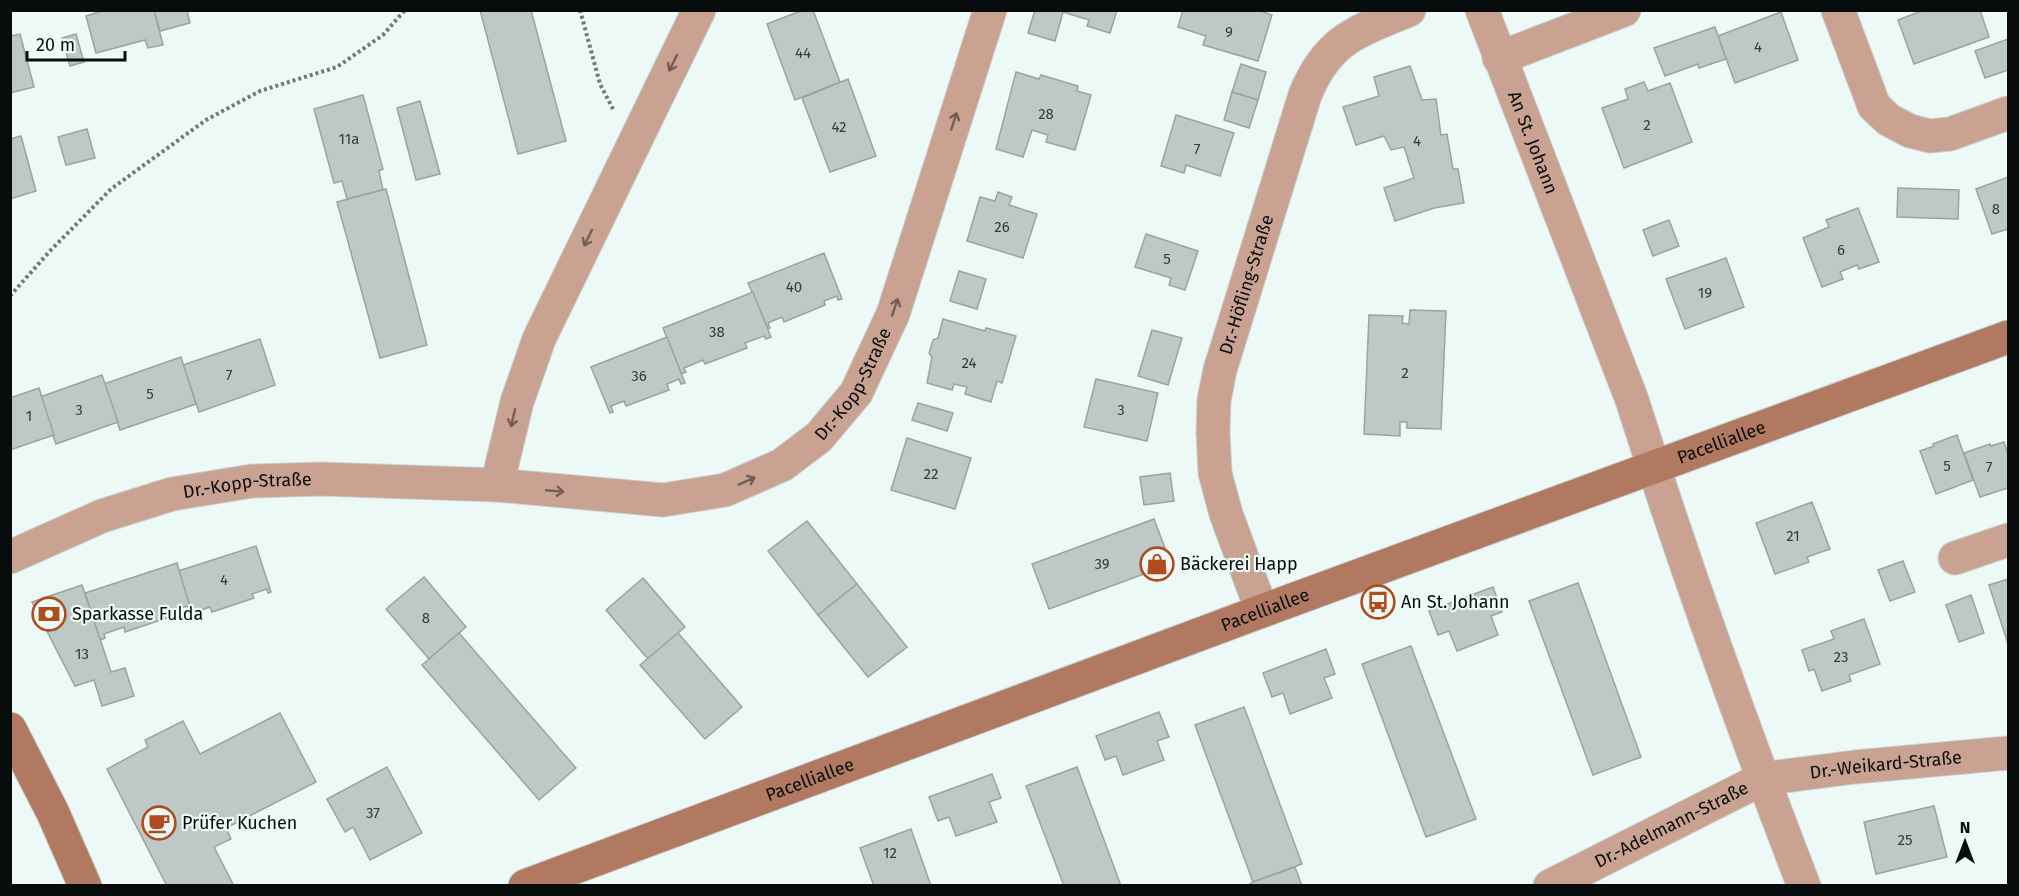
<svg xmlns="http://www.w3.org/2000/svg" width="2019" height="896" font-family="'Fira Sans',sans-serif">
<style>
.building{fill:#bdc9c7;stroke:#98a4a2;stroke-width:1.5}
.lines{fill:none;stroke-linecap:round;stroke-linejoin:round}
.minor-casing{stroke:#c8d3d1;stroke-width:35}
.secondary-casing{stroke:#c8d3d1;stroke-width:35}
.path{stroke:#717978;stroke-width:4;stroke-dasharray:3 3;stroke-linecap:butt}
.minor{stroke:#c9a292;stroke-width:33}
.secondary{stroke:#b17962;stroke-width:33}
.oneway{stroke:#725e56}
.labels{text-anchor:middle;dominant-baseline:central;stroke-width:4.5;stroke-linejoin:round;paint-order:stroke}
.number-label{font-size:15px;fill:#353b3b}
.street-label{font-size:18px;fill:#080c0c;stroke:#ecf9f6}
.poi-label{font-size:18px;fill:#080c0c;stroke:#ecf9f6;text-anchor:start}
</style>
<rect width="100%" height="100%" fill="#ecf9f6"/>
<g class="building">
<polygon points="105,10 154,10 163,45 148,48 145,40 96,53 86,16"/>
<polygon points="154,10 187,10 190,23 160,31"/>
<polygon points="480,10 531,10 566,141 518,154"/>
<polygon points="803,10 813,10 840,82 795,100 767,24"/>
<polygon points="1035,10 1117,10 1110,33 1087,26 1089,20 1063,12 1055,41 1028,33"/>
<polygon points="1183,10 1258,10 1272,15 1258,61 1203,45 1206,36 1178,27"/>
<polygon points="1924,10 1980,10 1989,37 1914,64 1898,20"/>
<polygon points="1781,12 1798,60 1735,83 1718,36"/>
<polygon points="1715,27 1726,59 1699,68 1698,64 1665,76 1654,48"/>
<polygon points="20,34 34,87 10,93 10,36"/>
<polygon points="76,34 84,62 70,66 62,38"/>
<polygon points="2008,39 2008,70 1985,78 1975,51"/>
<polygon points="1241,64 1266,72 1258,100 1232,92"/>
<polygon points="1410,66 1422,100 1436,99 1441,135 1447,134 1453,169 1458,169 1464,203 1434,208 1395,221 1384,188 1414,178 1404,147 1391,150 1384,136 1356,145 1343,107 1379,96 1374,77"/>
<polygon points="1016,72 1039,79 1041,75 1078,86 1077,91 1091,95 1075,150 1046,142 1048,135 1032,130 1023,157 996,149"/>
<polygon points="848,79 876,156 830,172 802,98"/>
<polygon points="1644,82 1648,91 1670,83 1692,142 1624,168 1602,108 1628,99 1625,89"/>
<polygon points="1232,92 1258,100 1249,128 1224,120"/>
<polygon points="363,95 383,169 379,171 383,190 347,199 342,181 334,183 314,109"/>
<polygon points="420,101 440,174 416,180 397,108"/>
<polygon points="1176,115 1234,133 1220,176 1186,165 1184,173 1161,166"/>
<polygon points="87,129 95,158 66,165 58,137"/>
<polygon points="21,136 36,191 10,199 10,139"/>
<polygon points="2008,177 2008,229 1992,234 1976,189"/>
<polygon points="1898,188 1959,190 1958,219 1897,217"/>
<polygon points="386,189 427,345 380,358 337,202"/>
<polygon points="998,192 1012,197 1009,205 1037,214 1023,258 967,241 980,197 995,201"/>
<polygon points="1858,208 1879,262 1859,269 1857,265 1840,272 1843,279 1822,287 1803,238 1829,227 1826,220"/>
<polygon points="1669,220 1679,246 1653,256 1643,230"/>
<polygon points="1146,234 1198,251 1185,290 1169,285 1171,278 1135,267"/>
<polygon points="824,253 842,299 838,300 837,296 824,301 825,305 784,322 782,317 768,323 770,328 768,329 748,283"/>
<polygon points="1726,258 1744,307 1685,329 1666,279"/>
<polygon points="959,271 986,279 977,309 950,301"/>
<polygon points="753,292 771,337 766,339 764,336 745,343 747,348 705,364 703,360 684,368 686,372 681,374 663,328"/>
<polygon points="1410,310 1446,311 1441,429 1407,428 1407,422 1400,422 1400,436 1364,434 1369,315 1403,316 1402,323 1409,324"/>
<polygon points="943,319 985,331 986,328 1016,336 1002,383 997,381 991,402 965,394 967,387 954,384 952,390 927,383 932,357 929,353 933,340 938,338"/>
<polygon points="1152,330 1182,338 1168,385 1138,376"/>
<polygon points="667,337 685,383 681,384 679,379 667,384 669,390 626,406 624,401 611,406 613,412 610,413 591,367"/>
<polygon points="260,339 275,385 199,412 183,365"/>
<polygon points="181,357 196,404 120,430 104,384"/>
<polygon points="102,375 118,422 56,444 40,397"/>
<polygon points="1096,379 1158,393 1147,441 1084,427"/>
<polygon points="39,388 54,435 10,450 10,398"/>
<polygon points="918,403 953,413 947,431 912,420"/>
<polygon points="1957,435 1973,480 1936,494 1920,451 1934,446 1933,444"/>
<polygon points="907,438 971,458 955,509 891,490"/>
<polygon points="2004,442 2008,454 2008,488 1980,497 1964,453 1990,444 1991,446"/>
<polygon points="1170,473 1174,501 1144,505 1140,477"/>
<polygon points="1812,502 1830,549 1807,557 1809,562 1775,574 1756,523"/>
<polygon points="1154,519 1171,564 1049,609 1032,564"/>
<polygon points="807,521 857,584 818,615 768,551"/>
<polygon points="256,546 271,592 268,593 267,589 252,594 254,598 212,612 210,607 196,612 198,617 194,618 178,571"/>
<polygon points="1903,561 1915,592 1890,601 1878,570"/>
<polygon points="177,563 191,610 188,611 187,606 166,613 167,618 125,632 124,627 104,634 105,638 100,640 85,593"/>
<polygon points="424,577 466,627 429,659 386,609"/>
<polygon points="643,578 685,627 648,659 606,610"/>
<polygon points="2008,579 2008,644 1989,585"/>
<polygon points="1578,583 1641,757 1593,775 1529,601"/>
<polygon points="857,584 907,647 868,677 818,615"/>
<polygon points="82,585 111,672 125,668 134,696 102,706 94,680 75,686 32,602"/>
<polygon points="1493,587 1502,612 1491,616 1498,635 1457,651 1449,631 1438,635 1429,611"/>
<polygon points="1971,595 1984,633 1959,642 1946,605"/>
<polygon points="1864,619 1880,664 1849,675 1851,681 1822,691 1814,669 1809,671 1802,650 1834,639 1831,631"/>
<polygon points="459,633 576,768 539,800 422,665"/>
<polygon points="678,633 742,707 705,739 640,665"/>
<polygon points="1411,646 1476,819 1426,837 1362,664"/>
<polygon points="1326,649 1335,674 1324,678 1332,698 1290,714 1283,693 1272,697 1263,673"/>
<polygon points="1244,707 1302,864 1253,882 1195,725"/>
<polygon points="1159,712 1169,737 1157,741 1164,760 1123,775 1116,756 1105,760 1096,736"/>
<polygon points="280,713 316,782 226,828 231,839 214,847 234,886 167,886 107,769 148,747 145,740 183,721 200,754"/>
<polygon points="387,767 422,833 370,860 353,827 345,832 327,799"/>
<polygon points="1077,767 1121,886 1064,886 1026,786"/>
<polygon points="992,774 1001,798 989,802 997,822 956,836 949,817 938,821 929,797"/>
<polygon points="1934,806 1947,857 1876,874 1864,822"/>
<polygon points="911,829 931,886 874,886 860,848"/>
<polygon points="1295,867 1302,886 1247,886 1253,882"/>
</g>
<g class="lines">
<defs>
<g id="minor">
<path id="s1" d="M1482 10 1632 400C1684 564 1742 726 1804 886"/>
<polyline points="1838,10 1874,106 1889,120 1910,131 1930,136 1950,134 2008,113"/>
<polyline points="1499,58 1624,10"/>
<polyline points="497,485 517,402 539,339 699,10"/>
<path id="s2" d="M10 557 102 516 172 494 252 481 321 479 497 485 663 500 725 490 782 465 819 437 856 393 893 314 990 10"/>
<polyline points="1955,558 2008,540"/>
<path id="s3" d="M1262 611 1226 514 1215 473 1213 432 1214 400 1220 370 1305 95C1328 39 1356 32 1409 10"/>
<path id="s4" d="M1550 886 1762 779 1855 767 2008 753"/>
</g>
<g id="secondary">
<polyline points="10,729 53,813 85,886"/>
<path id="s5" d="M525 886 1262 611 2008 337"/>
</g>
</defs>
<use href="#minor" class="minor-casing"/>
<use href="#secondary" class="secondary-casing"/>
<g class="path">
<polyline points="580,10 600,84 614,111"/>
<polyline points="10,296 49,252 111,189 206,120 260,91 337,67 383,35 405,10"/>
</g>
<use href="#minor" class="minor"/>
<use href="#secondary" class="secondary"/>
</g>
<defs><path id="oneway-shaft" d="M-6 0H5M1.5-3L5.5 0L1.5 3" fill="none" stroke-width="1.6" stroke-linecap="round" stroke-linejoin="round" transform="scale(1.5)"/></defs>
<g class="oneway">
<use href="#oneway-shaft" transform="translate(673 63) rotate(116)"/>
<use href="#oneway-shaft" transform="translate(954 121) rotate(-72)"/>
<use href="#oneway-shaft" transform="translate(588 238) rotate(116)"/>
<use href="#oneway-shaft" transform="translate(895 307) rotate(-71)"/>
<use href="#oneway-shaft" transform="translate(513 418) rotate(103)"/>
<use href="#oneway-shaft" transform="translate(747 481) rotate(-24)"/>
<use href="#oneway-shaft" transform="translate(555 491) rotate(5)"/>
</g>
<defs>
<symbol id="shop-ring" viewBox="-11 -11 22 22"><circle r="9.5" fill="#ecf9f6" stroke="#b04c1b" stroke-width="1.5"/><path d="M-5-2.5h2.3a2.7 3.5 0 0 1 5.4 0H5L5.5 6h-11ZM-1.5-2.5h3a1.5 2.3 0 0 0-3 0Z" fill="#b04c1b"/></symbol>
<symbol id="bus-ring" viewBox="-11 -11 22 22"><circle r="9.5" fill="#ecf9f6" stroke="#b04c1b" stroke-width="1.5"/><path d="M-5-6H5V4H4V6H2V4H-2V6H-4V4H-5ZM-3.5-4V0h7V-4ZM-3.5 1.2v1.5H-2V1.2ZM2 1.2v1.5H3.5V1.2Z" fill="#b04c1b"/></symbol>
<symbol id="bank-ring" viewBox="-11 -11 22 22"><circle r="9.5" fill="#ecf9f6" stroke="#b04c1b" stroke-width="1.5"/><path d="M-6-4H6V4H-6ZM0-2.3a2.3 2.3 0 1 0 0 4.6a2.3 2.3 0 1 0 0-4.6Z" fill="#b04c1b"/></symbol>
<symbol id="cafe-ring" viewBox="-11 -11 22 22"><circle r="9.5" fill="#ecf9f6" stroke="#b04c1b" stroke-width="1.5"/><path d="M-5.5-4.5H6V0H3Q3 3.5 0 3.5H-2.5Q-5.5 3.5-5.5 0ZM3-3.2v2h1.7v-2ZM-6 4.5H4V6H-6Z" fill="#b04c1b"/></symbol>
</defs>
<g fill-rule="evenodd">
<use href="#shop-ring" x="1138" y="545" width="38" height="38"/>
<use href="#bus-ring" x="1359" y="583" width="38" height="38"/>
<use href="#bank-ring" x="30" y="595" width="38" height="38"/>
<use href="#cafe-ring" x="140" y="804" width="38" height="38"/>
</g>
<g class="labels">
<g class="number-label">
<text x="1229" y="32">9</text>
<text x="1758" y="47">4</text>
<text x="803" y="53">44</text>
<text x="1046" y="114">28</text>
<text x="1647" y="125">2</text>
<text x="839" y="127">42</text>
<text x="349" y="139">11a</text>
<text x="1417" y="141">4</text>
<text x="1197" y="149">7</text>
<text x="1996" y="209">8</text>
<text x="1002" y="227">26</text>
<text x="1841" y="250">6</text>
<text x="1167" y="259">5</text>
<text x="794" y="287">40</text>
<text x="1705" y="293">19</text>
<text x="717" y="332">38</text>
<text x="969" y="363">24</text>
<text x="1405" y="373">2</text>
<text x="229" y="375">7</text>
<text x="639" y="376">36</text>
<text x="150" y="394">5</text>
<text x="79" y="410">3</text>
<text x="1121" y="410">3</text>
<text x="29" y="416">1</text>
<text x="1947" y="466">5</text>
<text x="1989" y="467">7</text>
<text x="931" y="474">22</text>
<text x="1793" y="536">21</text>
<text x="1102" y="564">39</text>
<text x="224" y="580">4</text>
<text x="426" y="618">8</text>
<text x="82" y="654">13</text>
<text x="1841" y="657">23</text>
<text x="373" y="813">37</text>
<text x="1905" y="840">25</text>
<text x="890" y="853">12</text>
</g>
<g class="street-label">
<text stroke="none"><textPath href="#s1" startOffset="142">An St. Johann</textPath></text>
<text stroke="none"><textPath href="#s3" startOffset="339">Dr.-Höfling-Straße</textPath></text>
<text stroke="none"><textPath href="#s2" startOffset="902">Dr.-Kopp-Straße</textPath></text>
<text stroke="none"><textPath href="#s5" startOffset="1276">Pacelliallee</textPath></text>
<text stroke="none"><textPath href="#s2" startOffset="250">Dr.-Kopp-Straße</textPath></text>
<text stroke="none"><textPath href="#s5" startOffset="790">Pacelliallee</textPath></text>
<text stroke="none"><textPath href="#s4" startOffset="362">Dr.-Weikard-Straße</textPath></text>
<text stroke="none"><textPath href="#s5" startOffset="304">Pacelliallee</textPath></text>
<text stroke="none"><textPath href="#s4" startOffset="136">Dr.-Adelmann-Straße</textPath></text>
</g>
<g class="poi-label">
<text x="1180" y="564">Bäckerei Happ</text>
<text x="1401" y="602">An St. Johann</text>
<text x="72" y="614">Sparkasse Fulda</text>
<text x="182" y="823">Prüfer Kuchen</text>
</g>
</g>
<rect width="2019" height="896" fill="none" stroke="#080c0c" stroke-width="24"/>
<g transform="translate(1965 842)" stroke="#ecf9f6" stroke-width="4.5" paint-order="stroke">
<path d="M0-4.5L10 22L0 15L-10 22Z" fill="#080c0c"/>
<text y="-9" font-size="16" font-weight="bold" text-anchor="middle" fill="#080c0c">N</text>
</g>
<path d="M27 51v9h98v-9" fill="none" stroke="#080c0c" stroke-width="3"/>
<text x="36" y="51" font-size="18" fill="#080c0c" stroke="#ecf9f6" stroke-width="4.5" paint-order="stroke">20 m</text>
</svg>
